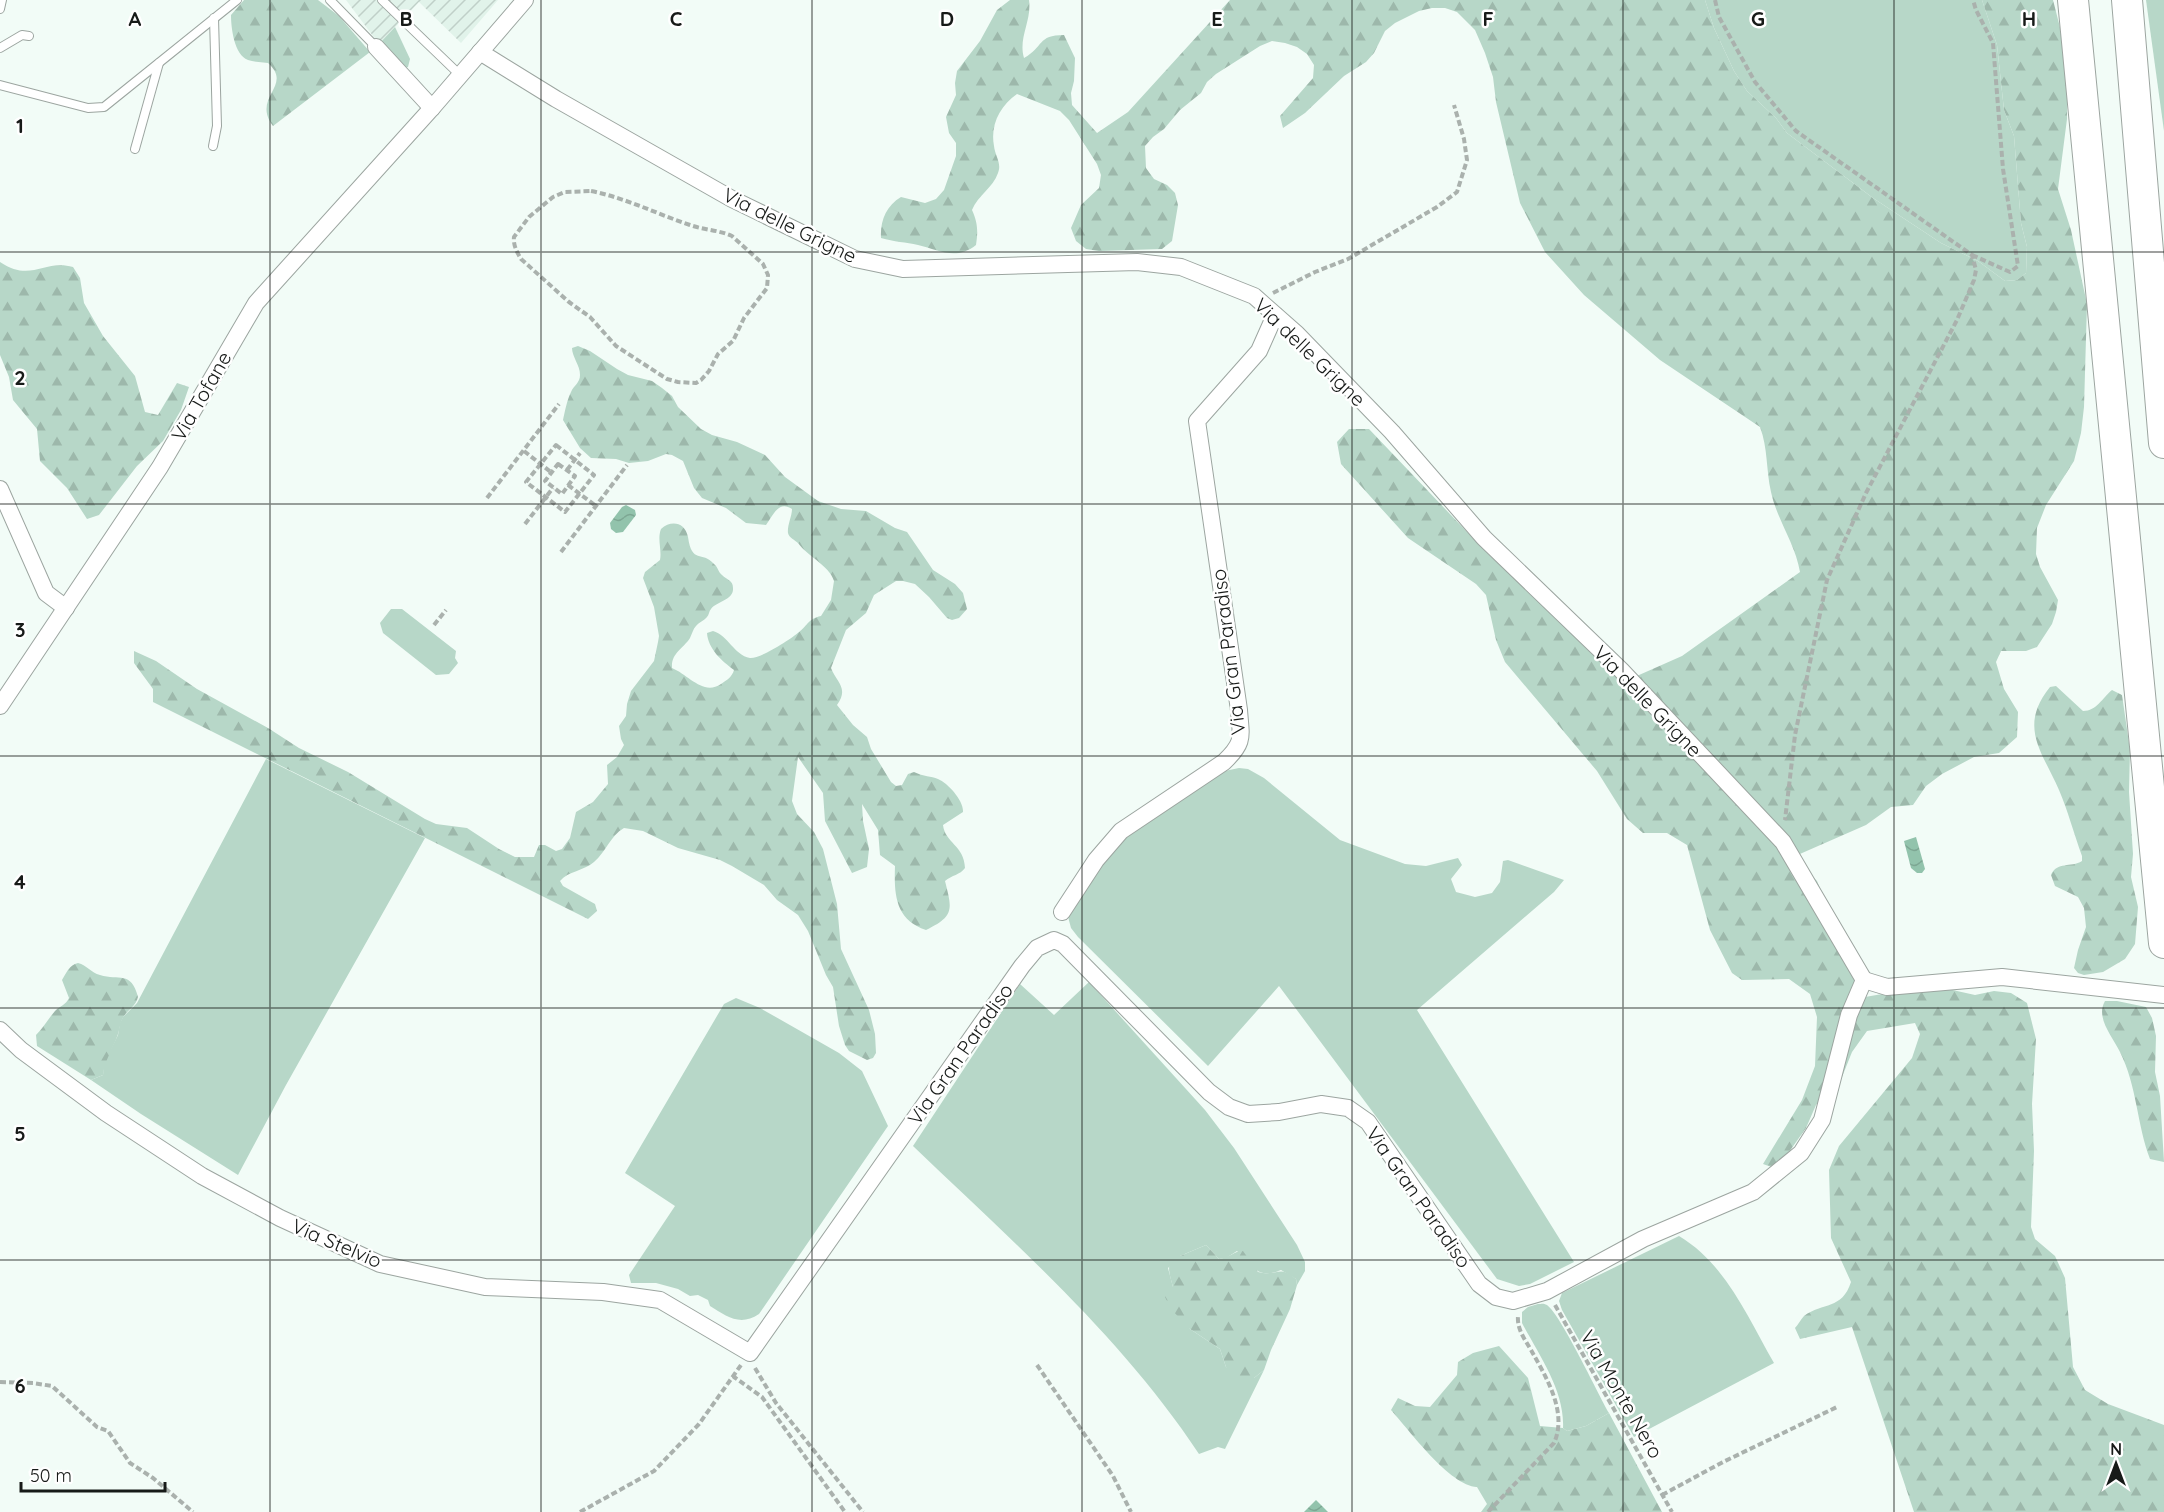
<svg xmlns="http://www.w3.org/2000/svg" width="2164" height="1512" font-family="Quicksand,sans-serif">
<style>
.industrial{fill:url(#industrial-furrows)}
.grass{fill:#b7d7c8}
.forest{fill:url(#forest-firs)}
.water{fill:url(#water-waves)}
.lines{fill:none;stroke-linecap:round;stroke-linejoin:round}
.lane-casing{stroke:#9ca5a0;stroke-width:10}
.street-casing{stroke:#9ca5a0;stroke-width:18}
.highway-casing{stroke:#9ca5a0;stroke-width:32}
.path{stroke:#aab1ad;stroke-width:4;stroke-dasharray:6 3;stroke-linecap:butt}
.lane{stroke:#fff;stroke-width:8}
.street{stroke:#fff;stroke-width:16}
.highway{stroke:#fff;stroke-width:30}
.grid{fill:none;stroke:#171a18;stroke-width:1.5;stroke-opacity:0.55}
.labels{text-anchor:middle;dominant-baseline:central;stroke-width:5;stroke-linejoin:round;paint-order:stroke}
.street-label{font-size:20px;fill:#171a18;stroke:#fff}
.grid-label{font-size:20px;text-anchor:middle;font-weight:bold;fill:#171a18;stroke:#fff;stroke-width:5;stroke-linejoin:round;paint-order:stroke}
</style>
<defs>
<pattern id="industrial-furrows" width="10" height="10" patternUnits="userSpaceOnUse" patternTransform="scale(1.5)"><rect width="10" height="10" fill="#e1f3ea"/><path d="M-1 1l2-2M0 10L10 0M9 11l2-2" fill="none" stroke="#c0d0c8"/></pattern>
<pattern id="forest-firs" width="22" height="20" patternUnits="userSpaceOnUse" patternTransform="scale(1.5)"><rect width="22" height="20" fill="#b7d7c8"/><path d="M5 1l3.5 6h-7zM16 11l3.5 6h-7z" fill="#9db8ab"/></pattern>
<pattern id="water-waves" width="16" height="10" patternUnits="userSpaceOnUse" patternTransform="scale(1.5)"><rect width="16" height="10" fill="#92c3ac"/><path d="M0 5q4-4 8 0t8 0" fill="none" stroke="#7da793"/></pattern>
</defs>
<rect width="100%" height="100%" fill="#f2fcf7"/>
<polygon class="industrial" points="346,0 498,0 461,43 419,2 379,44"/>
<g class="grass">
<polygon points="1705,0 1982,0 1997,45 2004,110 2014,136 2021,223 2027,247 2026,273 2017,280 2005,281 1978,261 1941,243 1873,198 1787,133 1776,118 1747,91 1734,71 1714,28"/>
<polygon points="2146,0 2164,0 2164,131"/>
<polygon points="395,27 410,59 408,67 404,68 379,44"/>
<polygon points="391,609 402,609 456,651 455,658 458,663 449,674 436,675 383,633 380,623"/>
<polygon points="266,759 425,838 286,1085 238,1175 141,1114 91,1080 103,1075 104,1063 118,1035 120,1023 123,1017 137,1003"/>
<polygon points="1239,768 1248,769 1264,778 1340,840 1405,864 1426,866 1458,858 1462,865 1451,879 1456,892 1475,897 1492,893 1500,882 1503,861 1508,860 1564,880 1554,892 1417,1010 1574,1262 1530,1284 1519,1286 1497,1279 1279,986 1208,1066 1078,937 1071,928 1067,913 1124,832 1220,772"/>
<path d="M1089 982 1205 1110 1234 1148 1297 1245 1305 1262V1271L1297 1285 1296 1279 1281 1270C1258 1280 1252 1266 1237 1251L1226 1258 1219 1259 1206 1245 1180 1256 1168 1268 1173 1287 1190 1329 1220 1349 1226 1367 1254 1378 1264 1370 1225 1449 1218 1447 1199 1454C1122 1337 1014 1243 913 1146L1020 984 1054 1015Z"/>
<path d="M736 998 760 1008 839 1053 862 1071 888 1126 759 1314C740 1327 726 1316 710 1306L708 1300 698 1295 690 1296 678 1289 656 1283H631L629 1275 675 1206 625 1173 724 1004Z"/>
<path d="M1679 1236C1726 1264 1748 1318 1774 1363L1634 1437 1562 1310 1559 1301 1562 1293Z"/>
<path d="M1538 1304C1542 1304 1543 1303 1547 1305 1561 1315 1598 1394 1609 1413L1586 1426 1567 1431 1563 1428C1565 1391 1539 1355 1522 1323V1312L1528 1307Z"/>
</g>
<g class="forest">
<path d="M244 0H318L339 16 370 52 273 126C251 97 294 86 268 63 261 62 254 62 248 60 234 55 231 27 231 15Z"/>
<path d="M1010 0H1029C1032 21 1018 38 1024 58 1044 47 1037 35 1064 35L1075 58 1074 81 1071 93 1072 105 1097 133 1128 112 1230 0H1705L1714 28 1734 71 1747 91 1776 118 1787 133 1873 198 1941 243 1978 261 2005 281 2017 280 2026 273 2027 247 2021 223 2014 136 2004 110 1997 45 1982 0H2053L2067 55V119L2058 189 2071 230 2087 304 2084 407 2081 433 2074 461 2046 505 2037 528 2036 554 2040 567 2058 600 2056 612 2052 624 2037 647 2026 651H2001L1996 662 2004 689 2018 712 2017 737 1999 753 1974 757 1942 774 1926 786 1913 805 1891 807 1866 825 1793 857 1817 881 1865 997 1894 992 1948 989 1975 995 1994 991 2011 993 2027 1003 2036 1039 2032 1104 2034 1151 2031 1227 2035 1239 2055 1256 2065 1278 2073 1367 2085 1390 2108 1404 2164 1425V1512H1914L1852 1327 1800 1339 1795 1328C1798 1325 1801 1319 1804 1316 1823 1302 1842 1310 1851 1282L1831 1238 1829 1170 1839 1146 1912 1058 1920 1034 1915 1023 1867 1031 1852 1052 1842 1077 1816 1105 1806 1128 1777 1169 1763 1164 1802 1100 1815 1066 1817 1017 1810 994 1789 979 1742 980 1732 973 1710 930 1687 845 1667 833H1643L1627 819 1597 771 1505 662 1496 640 1486 595 1476 584 1408 538 1341 464 1337 442 1349 429H1369L1489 555 1585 642 1630 679 1682 656 1800 572C1795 543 1777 520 1771 492 1766 470 1768 448 1760 427L1660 360 1584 295 1545 252 1520 203 1496 102 1493 77 1485 53 1475 30 1457 12 1445 8H1432L1419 11 1395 23 1385 31 1374 53 1366 62 1344 76 1305 113 1283 128 1280 116 1313 78 1314 65 1307 54 1297 47 1285 43 1272 41 1260 46 1216 74 1207 82 1201 93 1180 110 1164 129 1153 137 1145 146 1146 168 1154 179 1167 185 1175 193 1178 205 1172 241 1162 249 1099 251 1086 249 1076 241 1071 228 1081 205 1099 188 1101 175 1097 164 1069 120 1060 111 1017 94C1000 106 990 125 994 146 995 156 1002 163 998 173 993 188 978 195 972 210 978 223 978 232 976 245 956 261 939 250 918 245 906 242 894 242 881 238 880 221 886 206 901 197L925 203 936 199 944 190 956 156V143L949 133 946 117 956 95 955 83 957 71 980 41 997 10Z"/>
<path d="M0 262C31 283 44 259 73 267L80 278 84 303 103 336 135 376 145 412 158 415 177 383 189 387 181 410 163 441 137 466 99 515 87 519 67 488 40 461 37 429 13 400 9 377 0 355Z"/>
<path d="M578 346 590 351 617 369 628 375 652 381 662 388 672 396 678 407 701 429 712 435 737 442 765 455 785 477 818 501 841 509 866 511 895 528 907 532 933 570 955 584 963 593 967 609 959 618 952 620 947 618 929 597 915 584 903 581H896L874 595 866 613 846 630 831 668C837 683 849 688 837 705L853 725 867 737 871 749 891 782 896 786 902 785 908 774 914 772C924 777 931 776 938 779 948 783 964 801 963 812L943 825C945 843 964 845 965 868 960 875 952 875 945 881 952 909 955 916 926 930 895 920 894 894 895 866L880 855 878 830 862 804 863 821 869 849 867 867 852 873 825 821 823 793 798 757 792 801 797 814 814 832 823 849 837 904 841 949 869 1010 875 1034 876 1053 873 1058 867 1060 849 1051 845 1045 839 1026 833 987 826 975 808 931 798 915 777 900 764 885 732 866 720 860 678 848 643 831 624 828C610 836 606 852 594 862 584 871 568 871 560 881L563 886 595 904 597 911 588 919 153 702V689L134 663V651L156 661 197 689 268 728 299 748 348 772 425 819 436 824 467 828 499 849 515 857H534L539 845H545L556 851 562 849 570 838 576 812 593 802 608 784 607 765 617 757 624 745 621 739 619 726 626 716 627 704 631 691 654 661 658 642 659 636 654 607 643 578 645 572 660 560C662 550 657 539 661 529 671 520 685 522 688 537 692 565 702 550 714 564 718 567 718 572 722 575 727 580 733 580 733 588 734 600 717 601 711 609 709 611 709 615 707 617 704 621 699 622 696 626 693 629 692 634 690 638 683 649 671 653 672 668 689 675 703 696 721 684 727 680 732 677 734 670 722 661 708 649 707 633L713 631C728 635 734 655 750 658 760 659 791 639 799 632 808 625 808 619 821 616L831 600 834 581C829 565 808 557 798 543 795 540 789 538 788 533 787 526 792 516 792 509 778 500 773 516 766 525L746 523 726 508 702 498 694 488 683 461 672 455 666 454 648 461 629 463 616 459 591 458 580 448 563 420C565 411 567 400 571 392 574 385 580 383 580 375 580 365 572 357 572 348Z"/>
<path d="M2056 686 2083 711C2097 711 2102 698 2112 690L2122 695 2130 750 2129 792 2133 854 2131 877 2138 907 2135 944 2125 959 2103 972 2084 975 2078 973 2074 968 2078 950 2086 927 2084 908 2078 897 2055 886 2051 875C2057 861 2071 868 2082 861V856C2074 834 2068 811 2059 790 2042 751 2018 727 2050 687Z"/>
<path d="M78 963C87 965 91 973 100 975 119 981 131 970 138 997 136 1006 129 1009 124 1016 120 1022 120 1028 118 1034 113 1049 105 1059 103 1075L91 1080 37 1046 36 1035C44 1027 48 1019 55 1011 60 1006 66 1005 69 998L62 980C67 972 69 965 78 963Z"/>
<path d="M2105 1001H2117L2146 1007 2152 1018 2156 1036 2155 1072 2160 1096 2164 1162 2150 1159C2137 1125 2137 1086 2120 1052 2113 1037 2095 1018 2105 1001Z"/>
<path d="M1206 1245 1219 1259C1229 1258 1234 1251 1243 1251L1258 1272C1278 1277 1278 1264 1296 1279L1297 1285 1290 1309 1271 1350 1264 1370 1254 1378H1235L1226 1367 1220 1349 1190 1329 1171 1309 1165 1297 1173 1287C1170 1275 1165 1265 1175 1256H1180Z"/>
<path d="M1499 1346 1528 1378 1540 1426 1563 1428 1567 1431 1586 1426 1609 1413 1662 1512H1481L1487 1504 1477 1487C1450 1486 1409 1430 1391 1410L1398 1398 1415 1406 1430 1407 1457 1375 1458 1362 1473 1353Z"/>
</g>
<g class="water">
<polygon points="626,505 635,510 636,515 623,532 616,533 611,529 610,523 622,507"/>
<polygon points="1916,837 1925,869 1922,873 1917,873 1911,868 1904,841"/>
<polygon points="1316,1500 1328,1512 1304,1512"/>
</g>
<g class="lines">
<defs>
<g id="lane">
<polyline points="330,0 376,47"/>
<polyline points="382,0 460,75"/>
<polyline points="0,9 2,0"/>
<polyline points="0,48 22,35 29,36"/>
<polyline points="0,85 88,108 104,107 237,0"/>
<polyline points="213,146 217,126 214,18"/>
<polyline points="135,149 159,63"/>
</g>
<g id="street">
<polyline points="376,47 432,108"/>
<polyline points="480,52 556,99 732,199 855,259 903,269 1137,262 1181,267 1254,296 1297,334 1392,432 1484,538 1621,670 1783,842 1864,980"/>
<polyline points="0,489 46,593 66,608"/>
<polyline points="0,706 160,467 256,303 432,108 525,0"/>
<path d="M1062 912 1096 860 1121 831 1224 762C1245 742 1241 737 1239 710L1197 421 1259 351 1275 315"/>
<polyline points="1864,980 1887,987 2002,977 2164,995"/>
<polyline points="0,1030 21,1050 106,1113 202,1176 280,1218 380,1264 485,1287 603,1292 660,1300 750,1353 1022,966 1037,948 1054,940 1063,944 1209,1092 1229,1107 1248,1114 1279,1112 1321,1104 1348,1108 1368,1122 1479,1284 1496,1297 1513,1301 1547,1291 1643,1239 1753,1192 1801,1153 1822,1120 1849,1015 1864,980"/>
</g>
<g id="highway">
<polyline points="2073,0 2164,943"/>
<polyline points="2127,0 2164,443"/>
</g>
</defs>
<use href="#lane" class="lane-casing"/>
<use href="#street" class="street-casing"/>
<use href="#highway" class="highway-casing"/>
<g class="path">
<polyline points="1715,0 1719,17 1755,82 1796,131 1972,255 1976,270 1974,280 1957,320 1866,493 1827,580 1795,735 1785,820"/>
<path d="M591 191C626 198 657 214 690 225 704 230 719 230 732 236L763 264 768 275 767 288 744 318 733 341 718 354 709 371 701 380 696 383 678 382 667 379 616 346 590 317 569 302 521 259C517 252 513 245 514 237L529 217 553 197 565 192Z"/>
<polyline points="1972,255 2010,272 2018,266 2003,169 1993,43 1976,10 1973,0"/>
<polyline points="1273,293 1315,272 1348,259 1437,207 1457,192 1467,160 1464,139 1454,105"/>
<polygon points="556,445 594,475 565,512 526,482"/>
<polyline points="524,451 552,473"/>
<polygon points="558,464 575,476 562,494 545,481"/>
<polyline points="567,470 580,453"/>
<polyline points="568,485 596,506"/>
<polyline points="487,498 559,404"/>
<polyline points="525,524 553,488"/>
<polyline points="561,552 627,465"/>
<polyline points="434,625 446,610"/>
<polyline points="1555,1305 1672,1512"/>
<polyline points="1037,1365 1113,1476 1131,1512"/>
<polyline points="755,1368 776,1403 863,1512"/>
<polyline points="735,1375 734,1377 762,1397 845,1512"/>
<polyline points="0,1382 33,1383 52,1386 97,1427 108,1431 130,1463 153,1478 193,1512"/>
<polyline points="1662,1495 1723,1462 1837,1407"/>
<polyline points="580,1512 654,1471 699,1424 741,1365"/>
<path d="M1488 1512 1554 1443C1568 1412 1546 1377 1531 1350 1524 1338 1517 1329 1518 1316"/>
</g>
<use href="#lane" class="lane"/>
<use href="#street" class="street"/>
<use href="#highway" class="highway"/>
</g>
<path class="grid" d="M270 0V1512M541 0V1512M812 0V1512M1082 0V1512M1352 0V1512M1623 0V1512M1894 0V1512M0 252H2164M0 504H2164M0 756H2164M0 1008H2164M0 1260H2164"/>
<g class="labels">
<g class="street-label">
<text transform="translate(790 225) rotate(26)">Via delle Grigne</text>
<text transform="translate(1310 352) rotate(44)">Via delle Grigne</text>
<text transform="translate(201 396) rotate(-60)">Via Tofane</text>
<text transform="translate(1228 652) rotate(-97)">Via Gran Paradiso</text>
<text transform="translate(1648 701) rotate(46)">Via delle Grigne</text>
<text transform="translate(960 1054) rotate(-55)">Via Gran Paradiso</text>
<text transform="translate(1419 1197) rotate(55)">Via Gran Paradiso</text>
<text transform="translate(337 1243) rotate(23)">Via Stelvio</text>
<text transform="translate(1622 1394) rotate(60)">Via Monte Nero</text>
</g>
</g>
<g class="grid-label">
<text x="135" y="26">A</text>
<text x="406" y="26">B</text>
<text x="676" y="26">C</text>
<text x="947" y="26">D</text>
<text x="1217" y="26">E</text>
<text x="1488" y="26">F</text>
<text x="1758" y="26">G</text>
<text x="2029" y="26">H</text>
<text x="20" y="133">1</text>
<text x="20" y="385">2</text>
<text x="20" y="637">3</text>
<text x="20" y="889">4</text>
<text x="20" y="1141">5</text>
<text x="20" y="1393">6</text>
</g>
<g transform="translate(2116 1464)" stroke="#ffffff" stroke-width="4.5" paint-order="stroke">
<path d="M0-4.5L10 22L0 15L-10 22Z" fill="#171a18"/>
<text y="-9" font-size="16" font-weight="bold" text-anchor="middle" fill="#171a18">N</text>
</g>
<path d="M21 1482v9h144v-9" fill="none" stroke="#171a18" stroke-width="3"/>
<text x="30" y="1482" font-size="18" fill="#171a18" stroke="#ffffff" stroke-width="4.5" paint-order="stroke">50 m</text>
</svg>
